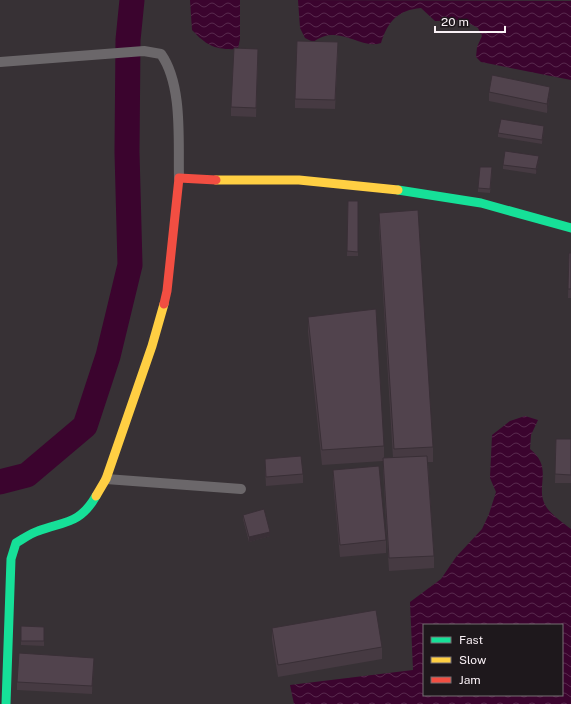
<svg xmlns="http://www.w3.org/2000/svg" width="571" height="704" font-family="'Public Sans',sans-serif">
<style>
.water{fill:url(#water-waves);fill-rule:evenodd}
.lines{fill:none;stroke-linecap:round;stroke-linejoin:round}
.canal{stroke:#3b042e;stroke-width:25}
.lane{stroke:#6b676a;stroke-width:10}
.fast{stroke:#16e098;stroke-width:9}
.slow{stroke:#ffcf43;stroke-width:9}
.jam{stroke:#f24e42;stroke-width:9}
.wall{fill:#463a42}
.shaded-wall{fill:#392f36}
.building{fill:#51434d;stroke:#392f36}
</style>
<defs>
<pattern id="water-waves" width="16" height="10" patternUnits="userSpaceOnUse"><rect width="16" height="10" fill="#3b042e"/><path d="M0 5q4-4 8 0t8 0" fill="none" stroke="#58294d"/></pattern>
</defs>
<rect width="100%" height="100%" fill="#373135"/>
<g class="water">
<path d="M190 0H240V39L238 49C215 50 207 46 192 30Z"/>
<path d="M298 0 571 1V80L481 62 476 57 477 47 482 36 478 28 463 20 435 21 421 8C398 10 388 21 381 43 359 50 340 23 313 42L305 38 300 28Z"/>
<path d="M525 416 538 420 531 435 530 449C555 469 533 488 547 508 553 516 563 523 571 529V704H294L290 685 413 670 410 602 441 579 456 557 482 529 489 514 496 492 490 478 492 435 510 421ZM424 625H562V695H424Z"/>
</g>
<g class="lines">
<polyline class="canal" points="0,482 27,475 85,426 108,356 130,265 127,152 128,40 132,0"/>
<g class="lane">
<path d="M0 62 144 51 161 54C183 85 178 141 179 178"/>
<polyline points="106,479 241,489"/>
</g>
<g class="fast">
<polyline points="398,190 481,203 571,228"/>
<path d="M6 704 11 559 16 543C23 539 31 533 38 531 65 521 80 524 96 496"/>
</g>
<g class="slow">
<polyline points="216,180 299,180 398,190"/>
<polyline points="96,496 106,479 152,346 164,304"/>
</g>
<polyline class="jam" points="164,304 167,291 179,178 216,180"/>
</g>
<g class="wall">
<polygon points="338,51 335,109 295,108 295,99"/>
<polygon points="258,58 256,117 231,116 231,107"/>
<polygon points="489,92 550,95 547,113 489,101"/>
<polygon points="544,131 542,144 498,137 498,133"/>
<polygon points="539,160 536,174 503,169 503,165"/>
<polygon points="492,172 490,193 478,192 478,188"/>
<polygon points="348,201 358,201 358,256 347,256"/>
<polygon points="379,213 433,447 433,462 428,462 434,556 434,568 389,571 383,471 383,461 322,465 308,332 308,317 384,446 384,458 393,458 379,228"/>
<polygon points="569,253 571,253 571,298 568,298"/>
<polygon points="556,439 571,439 571,483 555,483"/>
<polygon points="265,459 303,474 303,483 266,486 265,468"/>
<polygon points="333,470 386,540 386,553 340,557 333,482"/>
<polygon points="243,515 270,536 249,542 243,519"/>
<polygon points="21,626 44,627 44,646 21,645"/>
<polygon points="272,628 382,647 382,659 278,677 272,640"/>
<polygon points="94,666 92,694 17,690 17,682"/>
</g>
<g class="shaded-wall">
<polygon points="550,87 550,95 547,113 547,104"/>
<polygon points="544,126 544,131 542,144 542,140"/>
<polygon points="539,156 539,160 536,174 536,169"/>
<polygon points="270,532 270,536 249,542 249,537"/>
<polygon points="94,658 94,666 92,694 92,686"/>
</g>
<g class="building">
<polygon points="297,41 338,42 335,100 295,99"/>
<polygon points="234,48 258,49 256,108 231,107"/>
<polygon points="492,75 550,87 547,104 489,92"/>
<polygon points="501,119 544,126 542,140 498,133"/>
<polygon points="505,151 539,156 536,169 503,165"/>
<polygon points="480,167 492,167 490,189 478,188"/>
<polygon points="348,201 358,201 358,252 347,251"/>
<polygon points="418,210 433,447 394,449 379,213"/>
<polygon points="569,253 571,253 571,289 568,289"/>
<polygon points="376,309 384,446 322,450 308,317"/>
<polygon points="556,439 571,439 571,475 555,474"/>
<polygon points="301,456 303,474 266,477 265,459"/>
<polygon points="427,456 434,556 389,558 383,458"/>
<polygon points="379,466 386,540 340,545 333,470"/>
<polygon points="264,509 270,532 249,537 243,515"/>
<polygon points="376,610 382,647 278,665 272,628"/>
<polygon points="21,626 44,627 44,641 21,641"/>
<polygon points="19,653 94,658 92,686 17,682"/>
</g>
<rect x="423" y="624" width="140" height="72" fill="#1e181c" stroke="#766e73"/>
<rect x="431" y="637" width="20" height="6" fill="#16e098" stroke="#766e73"/>
<text x="459" y="644" font-size="12" fill="#f9f0f5">Fast</text>
<rect x="431" y="657" width="20" height="6" fill="#ffcf43" stroke="#766e73"/>
<text x="459" y="664" font-size="12" fill="#f9f0f5">Slow</text>
<rect x="431" y="677" width="20" height="6" fill="#f24e42" stroke="#766e73"/>
<text x="459" y="684" font-size="12" fill="#f9f0f5">Jam</text>
<path d="M435 26v6h70v-6" fill="none" stroke="#f9f0f5" stroke-width="2"/>
<text x="441" y="26" font-size="12" fill="#f9f0f5" stroke="#1e181c" stroke-width="3" paint-order="stroke">20 m</text>
</svg>
